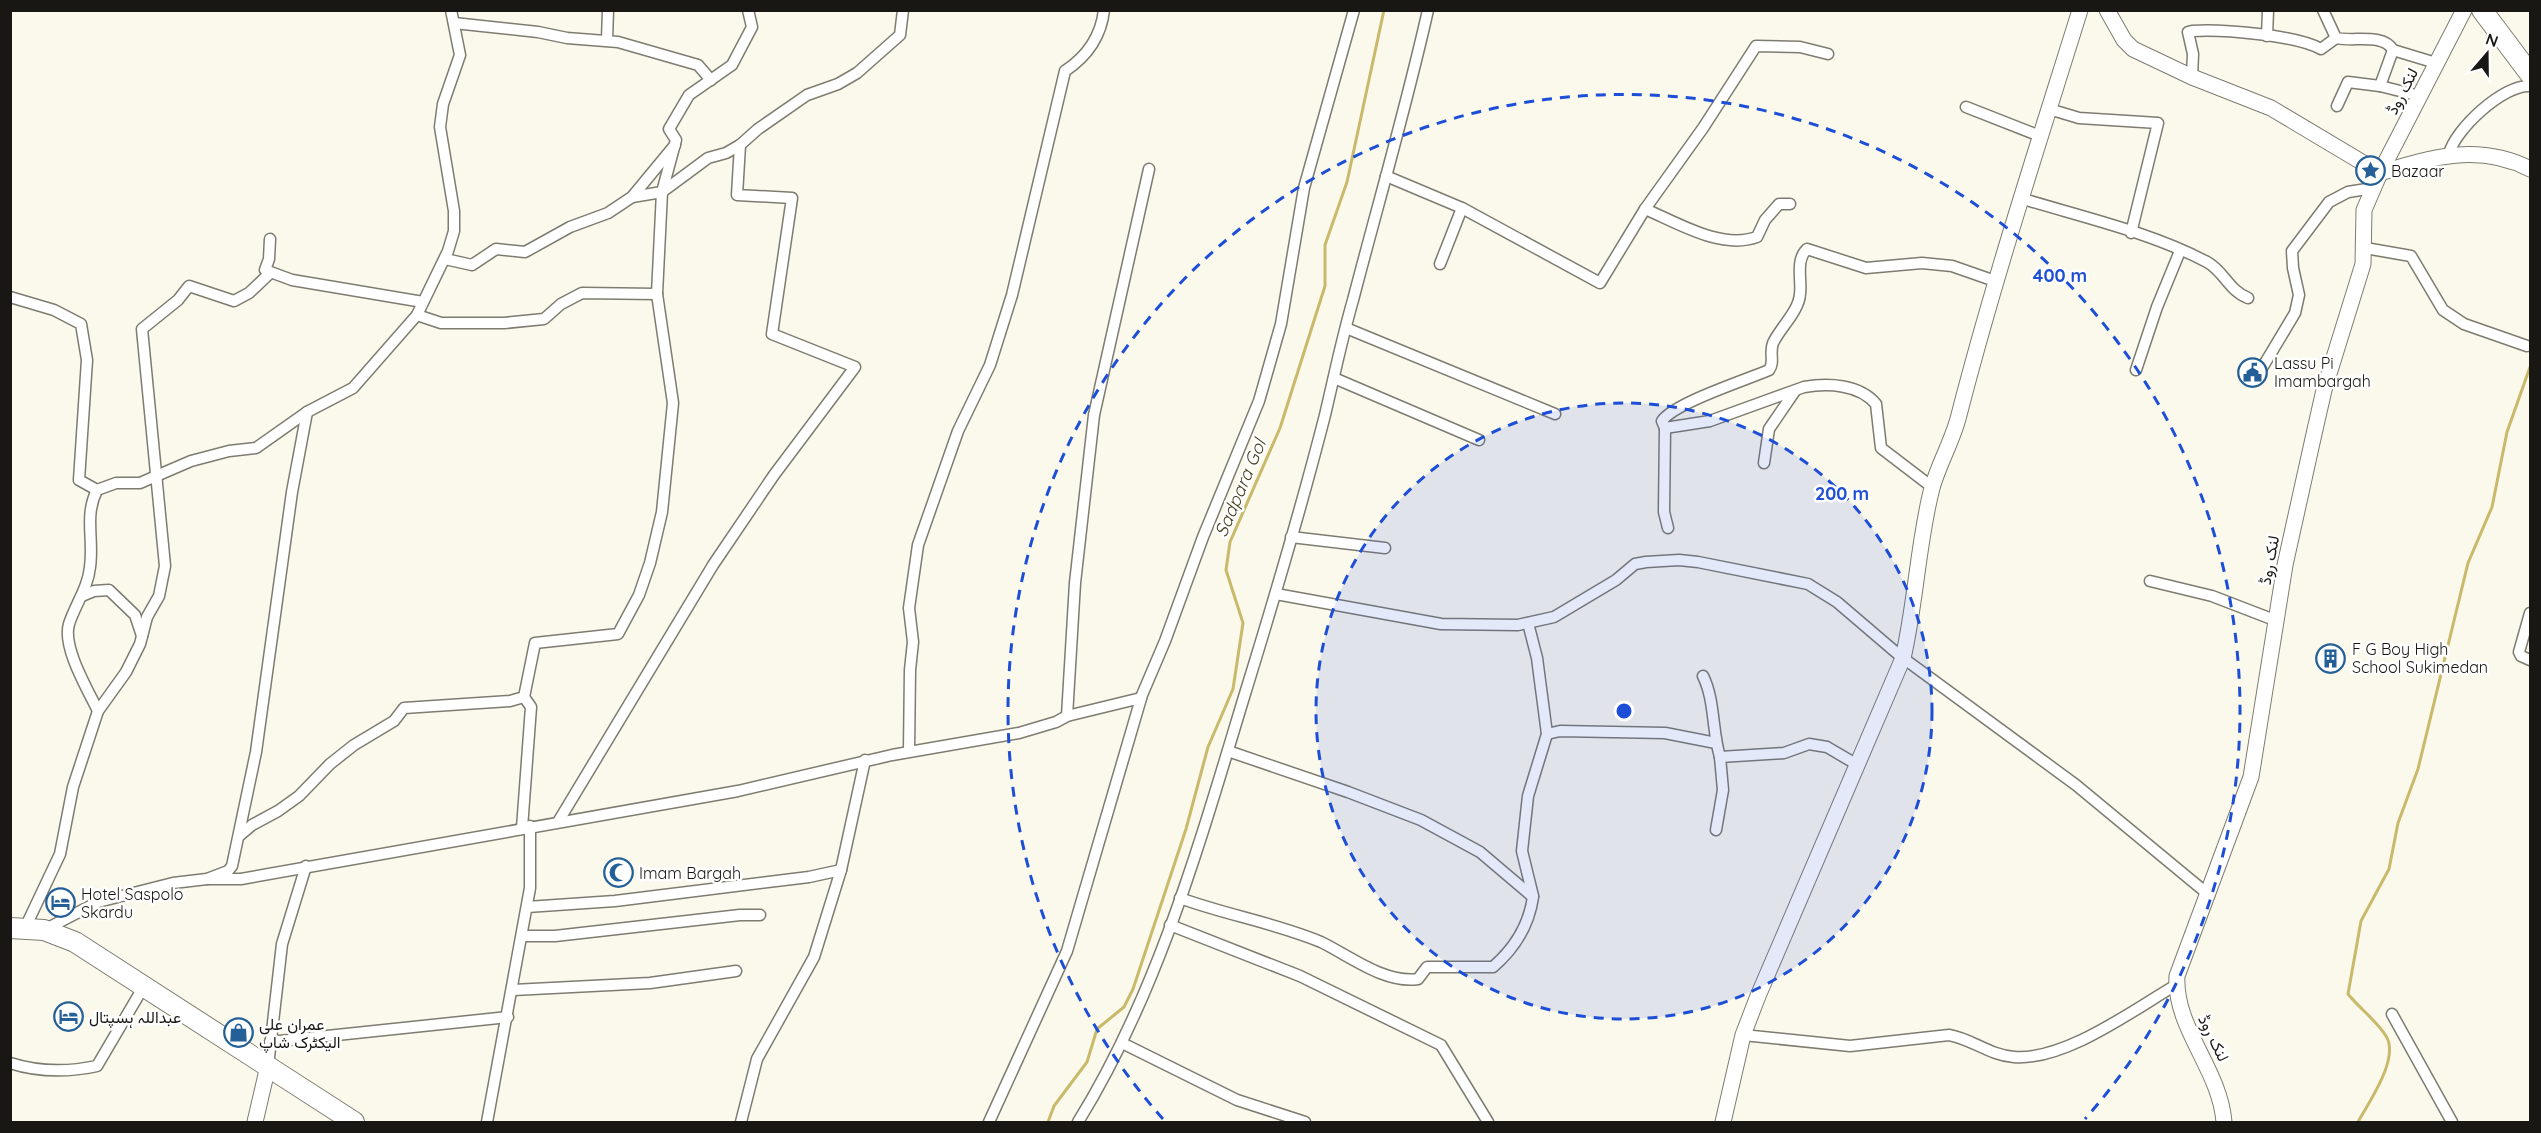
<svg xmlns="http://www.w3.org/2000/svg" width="2541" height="1133" font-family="Quicksand,Vazirmatn,sans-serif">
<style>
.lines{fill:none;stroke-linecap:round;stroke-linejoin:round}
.stream{stroke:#c8ba6a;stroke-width:3}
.street-casing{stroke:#7e7c70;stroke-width:13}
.secondary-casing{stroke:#7e7c70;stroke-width:17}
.highway-casing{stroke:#7e7c70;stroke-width:22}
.street{stroke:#fff;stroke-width:10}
.secondary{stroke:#fff;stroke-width:15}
.highway{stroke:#fff;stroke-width:20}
.ring{fill:none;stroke:#1d4ed8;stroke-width:3;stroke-dasharray:10 8}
.labels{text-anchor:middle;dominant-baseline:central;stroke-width:5;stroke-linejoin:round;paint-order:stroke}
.street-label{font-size:16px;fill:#181713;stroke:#fff}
.poi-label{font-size:16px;fill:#181713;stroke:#fff;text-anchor:start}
.water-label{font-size:18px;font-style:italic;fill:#443d1b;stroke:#fff}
.centre{fill:#1d4ed8;stroke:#fff;stroke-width:3}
.ring-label{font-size:18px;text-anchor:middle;font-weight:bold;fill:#1d4ed8;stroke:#fff;stroke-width:5;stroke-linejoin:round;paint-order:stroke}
</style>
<rect width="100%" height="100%" fill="#fbf9ec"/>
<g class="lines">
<g class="stream">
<polyline points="1048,1122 1054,1106 1087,1062 1097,1029 1124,1007 1133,989 1186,829 1208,747 1233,689 1243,623 1226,570 1230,542 1280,428 1325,286 1325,245 1347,182 1384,10"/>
<path d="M2358 1122C2369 1102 2400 1058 2386 1036 2376 1020 2360 1009 2348 994L2361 921 2389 869 2398 823 2418 769 2468 563 2492 507 2507 432 2530 367"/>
</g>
<defs>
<g id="street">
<path d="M2323 10 2336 38C2354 42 2383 33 2393 50"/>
<polyline points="454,23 538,32 567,38 618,42 698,65 711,80"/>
<polyline points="2267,36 2268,10"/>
<polyline points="607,40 608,10"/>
<path d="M2192 77 2193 54 2188 32 2192 31C2221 29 2296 35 2321 49L2336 38"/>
<polyline points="2420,96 2380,86 2393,50 2436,63"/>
<polyline points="2337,106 2348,82 2380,86"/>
<polyline points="1966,107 2040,136"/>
<polyline points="2049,109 2079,118 2158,123 2131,233"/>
<path d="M2449 154C2455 129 2504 84 2530 86"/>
<polyline points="1386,176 1462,208 1440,264"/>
<polyline points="632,197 662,192 676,140 669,129 689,95 732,65 752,27 748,10"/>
<path d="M2020 198C2082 217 2150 232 2207 262 2224 271 2228 290 2248 298"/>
<polyline points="1462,208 1600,283 1645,209 1703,128 1756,46 1800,47 1828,54"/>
<path d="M1645 209C1678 223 1721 250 1757 237L1765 220 1779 204H1790"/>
<polyline points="270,239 269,259 265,270 292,280 423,302"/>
<polyline points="2365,248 2411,256 2443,310 2464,324 2527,346"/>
<polyline points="445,259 472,265 496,249 525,252 570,227 608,213 632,197 675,145"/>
<polyline points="10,297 54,310 81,324 87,360 79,480 97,490"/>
<polyline points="417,315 441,323 504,323 544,319 561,304 582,293 657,294"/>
<polyline points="1346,328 1555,414"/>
<polyline points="2262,368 2295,313 2299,295 2293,268 2292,251 2329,202 2348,192 2373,188"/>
<polyline points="2136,370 2157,307 2180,251"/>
<polyline points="1334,378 1479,440"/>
<polyline points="1665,428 1664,512 1668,528"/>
<polyline points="1764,463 1769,429 1795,391"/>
<path d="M1932 487 1881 448 1876 404C1859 384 1828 383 1804 387L1710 421 1665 428 1662 421C1674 403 1746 380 1769 370 1775 362 1769 353 1773 343 1780 328 1799 311 1800 294 1802 281 1795 260 1807 249L1866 268 1922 263 1952 266 1995 281"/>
<polyline points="1291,537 1385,548"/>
<polyline points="2150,581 2212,596 2277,621"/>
<polyline points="1276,594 1441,624 1518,625 1554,617 1616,580 1635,564 1646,562 1679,560 1698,562 1808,584 1837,602 1899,655 2076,785 2209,895"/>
<polyline points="82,596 94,591 109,590 135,615 142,636"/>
<polyline points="2530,613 2519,652 2521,656 2530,660"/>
<polyline points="1528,623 1537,658 1547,734 1560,731 1665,733 1716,743"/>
<path d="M1703 676C1715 700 1712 731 1720 757L1784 753 1809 744 1827 747 1856 764"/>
<polyline points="98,711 126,672 140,644 147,617 159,596 165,566 142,329 178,300 189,286 234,301 249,293 268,275"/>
<polyline points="1067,716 1141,698"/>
<path d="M909 751 910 670 913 642 909 608 918 545 958 431 990 365 1012 295 1065 71C1086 57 1101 37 1104 10"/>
<polyline points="558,822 713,565 774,475 855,367 772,334 792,198 737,195 740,145"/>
<polyline points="522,828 531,707 524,697"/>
<polyline points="1716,830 1723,790 1720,757"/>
<polyline points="239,836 252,825 278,811 299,796 330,764 354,745 394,721 404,708 510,701 524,697 535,643 618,634 639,595 650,563 662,512 673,403 657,294 662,192 708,158 726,153 740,145 758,129 807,95 838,84 857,73 900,35 903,10"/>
<polyline points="207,879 241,879 738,791 892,755 1019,733 1056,722 1067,716 1075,583 1094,415 1149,169"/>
<polyline points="1533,896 1522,851 1528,796 1547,734"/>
<path d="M1180 898C1226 915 1276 923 1321 942 1350 956 1385 984 1418 979L1427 967H1493C1515 948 1529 925 1533 897L1480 852 1421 820 1348 792 1228 751"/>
<polyline points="527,907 615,901 809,877 841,870"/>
<polyline points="1170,925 1300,976 1441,1045 1488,1122"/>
<path d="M25 928 60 854 73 787 98 711C88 690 62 647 69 624 75 605 88 588 90 567 94 539 84 516 97 490L116 483H140L191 461 229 451 256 448 307 412 353 388 417 315 448 251 454 231V211L440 127 443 104 460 55 451 10"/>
<polyline points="44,930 98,902 173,883 207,879 228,871 232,866 256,752 292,492 307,412"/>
<polyline points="522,936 555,936 740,915 760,915"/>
<polyline points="513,990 650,983 736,971"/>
<polyline points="2392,1014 2452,1122"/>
<path d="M1743 1035 1850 1046 1949 1035C1972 1039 1989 1055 2014 1057 2065 1061 2133 1010 2176 985"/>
<polyline points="270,1042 508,1017"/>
<polyline points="1122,1043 1237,1100 1305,1122"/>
<path d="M10 1063C38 1072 69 1072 97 1066L144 986"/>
<polyline points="268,1066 282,944 306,866"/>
<polyline points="487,1122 530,888 530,826"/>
<polyline points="741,1122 757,1059 814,957 841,870 865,760"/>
<polyline points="989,1122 1067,951 1142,695 1165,641 1203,537 1259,401 1281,324 1304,188 1354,10"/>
<path d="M1078 1122C1158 993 1200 842 1244 697 1273 603 1301 509 1325 415 1334 377 1342 338 1353 300 1378 204 1406 108 1428 10"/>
</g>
<g id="secondary">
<path d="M2107 10 2124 40 2133 49 2192 77 2271 108 2380 173C2432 157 2479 143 2530 169"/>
<polyline points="255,1122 268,1066"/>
<path d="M1723 1122 1743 1035 1758 996 1903 658C1916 602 1918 542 1932 488 1939 463 1953 440 1959 415 1994 279 2038 145 2080 10"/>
<path d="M2224 1122C2220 1069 2174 1028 2177 976L2251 777 2285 565 2314 434 2324 390 2363 264 2364 210 2380 173 2464 10"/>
</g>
<g id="highway">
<polyline points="2482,10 2530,74"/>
<polyline points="10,928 44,930 75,942 354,1122"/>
</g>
</defs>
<use href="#street" class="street-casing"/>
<use href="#secondary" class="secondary-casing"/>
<use href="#highway" class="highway-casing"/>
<use href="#street" class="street"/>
<use href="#secondary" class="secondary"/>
<use href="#highway" class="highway"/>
</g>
<circle cx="1624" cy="711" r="308" fill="#1d4ed8" fill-opacity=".12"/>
<g class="ring">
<circle cx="1624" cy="711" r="308"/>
<path d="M1163 1119A616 616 0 1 1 2085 1119"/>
</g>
<defs>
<symbol id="sight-ring" viewBox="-11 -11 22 22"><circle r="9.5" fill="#fff" stroke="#246097" stroke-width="1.5"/><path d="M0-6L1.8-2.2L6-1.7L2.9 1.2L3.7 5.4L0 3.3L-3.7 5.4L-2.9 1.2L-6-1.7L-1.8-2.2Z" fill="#246097"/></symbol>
<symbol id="civic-ring" viewBox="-11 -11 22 22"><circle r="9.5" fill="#fff" stroke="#246097" stroke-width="1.5"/><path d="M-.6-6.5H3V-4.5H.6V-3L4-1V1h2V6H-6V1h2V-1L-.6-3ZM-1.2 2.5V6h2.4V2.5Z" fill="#246097"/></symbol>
<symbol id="building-ring" viewBox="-11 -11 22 22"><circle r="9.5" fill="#fff" stroke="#246097" stroke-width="1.5"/><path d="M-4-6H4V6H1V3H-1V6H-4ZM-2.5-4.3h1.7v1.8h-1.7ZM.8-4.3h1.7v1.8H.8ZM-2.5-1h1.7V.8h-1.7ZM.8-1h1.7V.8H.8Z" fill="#246097"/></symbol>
<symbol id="mosque-ring" viewBox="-11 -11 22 22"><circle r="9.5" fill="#fff" stroke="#246097" stroke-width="1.5"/><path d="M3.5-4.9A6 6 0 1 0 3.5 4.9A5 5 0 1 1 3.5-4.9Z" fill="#246097"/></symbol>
<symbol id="hotel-ring" viewBox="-11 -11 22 22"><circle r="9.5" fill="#fff" stroke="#246097" stroke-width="1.5"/><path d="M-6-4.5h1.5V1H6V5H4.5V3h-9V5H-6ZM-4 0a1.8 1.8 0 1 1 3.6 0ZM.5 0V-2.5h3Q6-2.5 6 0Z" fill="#246097"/></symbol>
<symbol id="shop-ring" viewBox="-11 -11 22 22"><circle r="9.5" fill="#fff" stroke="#246097" stroke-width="1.5"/><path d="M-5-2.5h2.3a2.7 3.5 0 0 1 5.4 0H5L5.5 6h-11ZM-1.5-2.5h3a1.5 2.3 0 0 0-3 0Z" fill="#246097"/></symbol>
</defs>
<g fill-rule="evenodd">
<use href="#sight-ring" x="2354" y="154" width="33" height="33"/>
<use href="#civic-ring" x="2236" y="356" width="33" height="33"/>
<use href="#building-ring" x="2314" y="642" width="33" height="33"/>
<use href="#mosque-ring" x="602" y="856" width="33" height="33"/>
<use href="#hotel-ring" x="44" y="886" width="33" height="33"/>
<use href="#hotel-ring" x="52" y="1000" width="33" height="33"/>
<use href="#shop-ring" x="222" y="1016" width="33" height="33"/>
</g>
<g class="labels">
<g class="street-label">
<text transform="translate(2402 91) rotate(-63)">لنک روڈ</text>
<text transform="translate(2269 560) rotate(-80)">لنک روڈ</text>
<text transform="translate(2214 1038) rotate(64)">لنک روڈ</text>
</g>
<g class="poi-label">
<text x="2391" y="171">Bazaar</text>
<text x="2274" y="363">Lassu Pi<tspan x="2274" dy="18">Imambargah</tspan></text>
<text x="2352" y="649">F G Boy High<tspan x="2352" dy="18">School Sukimedan</tspan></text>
<text x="639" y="873">Imam Bargah</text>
<text x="81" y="894">Hotel Saspolo<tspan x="81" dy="18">Skardu</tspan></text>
<text x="89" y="1017">عبداللہ ہسپتال</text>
<text x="259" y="1024">عمران علی<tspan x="259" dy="18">الیکٹرک شاپ</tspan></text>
</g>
<g class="water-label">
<text transform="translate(1240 488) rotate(-67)">Sadpara Gol</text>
</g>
</g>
<circle cx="1624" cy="711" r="9" class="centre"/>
<g class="ring-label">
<text x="2060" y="282">400 m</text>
<text x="1842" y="500">200 m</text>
</g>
<rect width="2541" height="1133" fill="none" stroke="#181713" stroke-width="24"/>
<g transform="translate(2487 54) rotate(20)" stroke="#ffffff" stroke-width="4.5" paint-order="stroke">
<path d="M0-4.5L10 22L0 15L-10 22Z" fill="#181713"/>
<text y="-9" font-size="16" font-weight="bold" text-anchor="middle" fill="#181713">N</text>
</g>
</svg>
